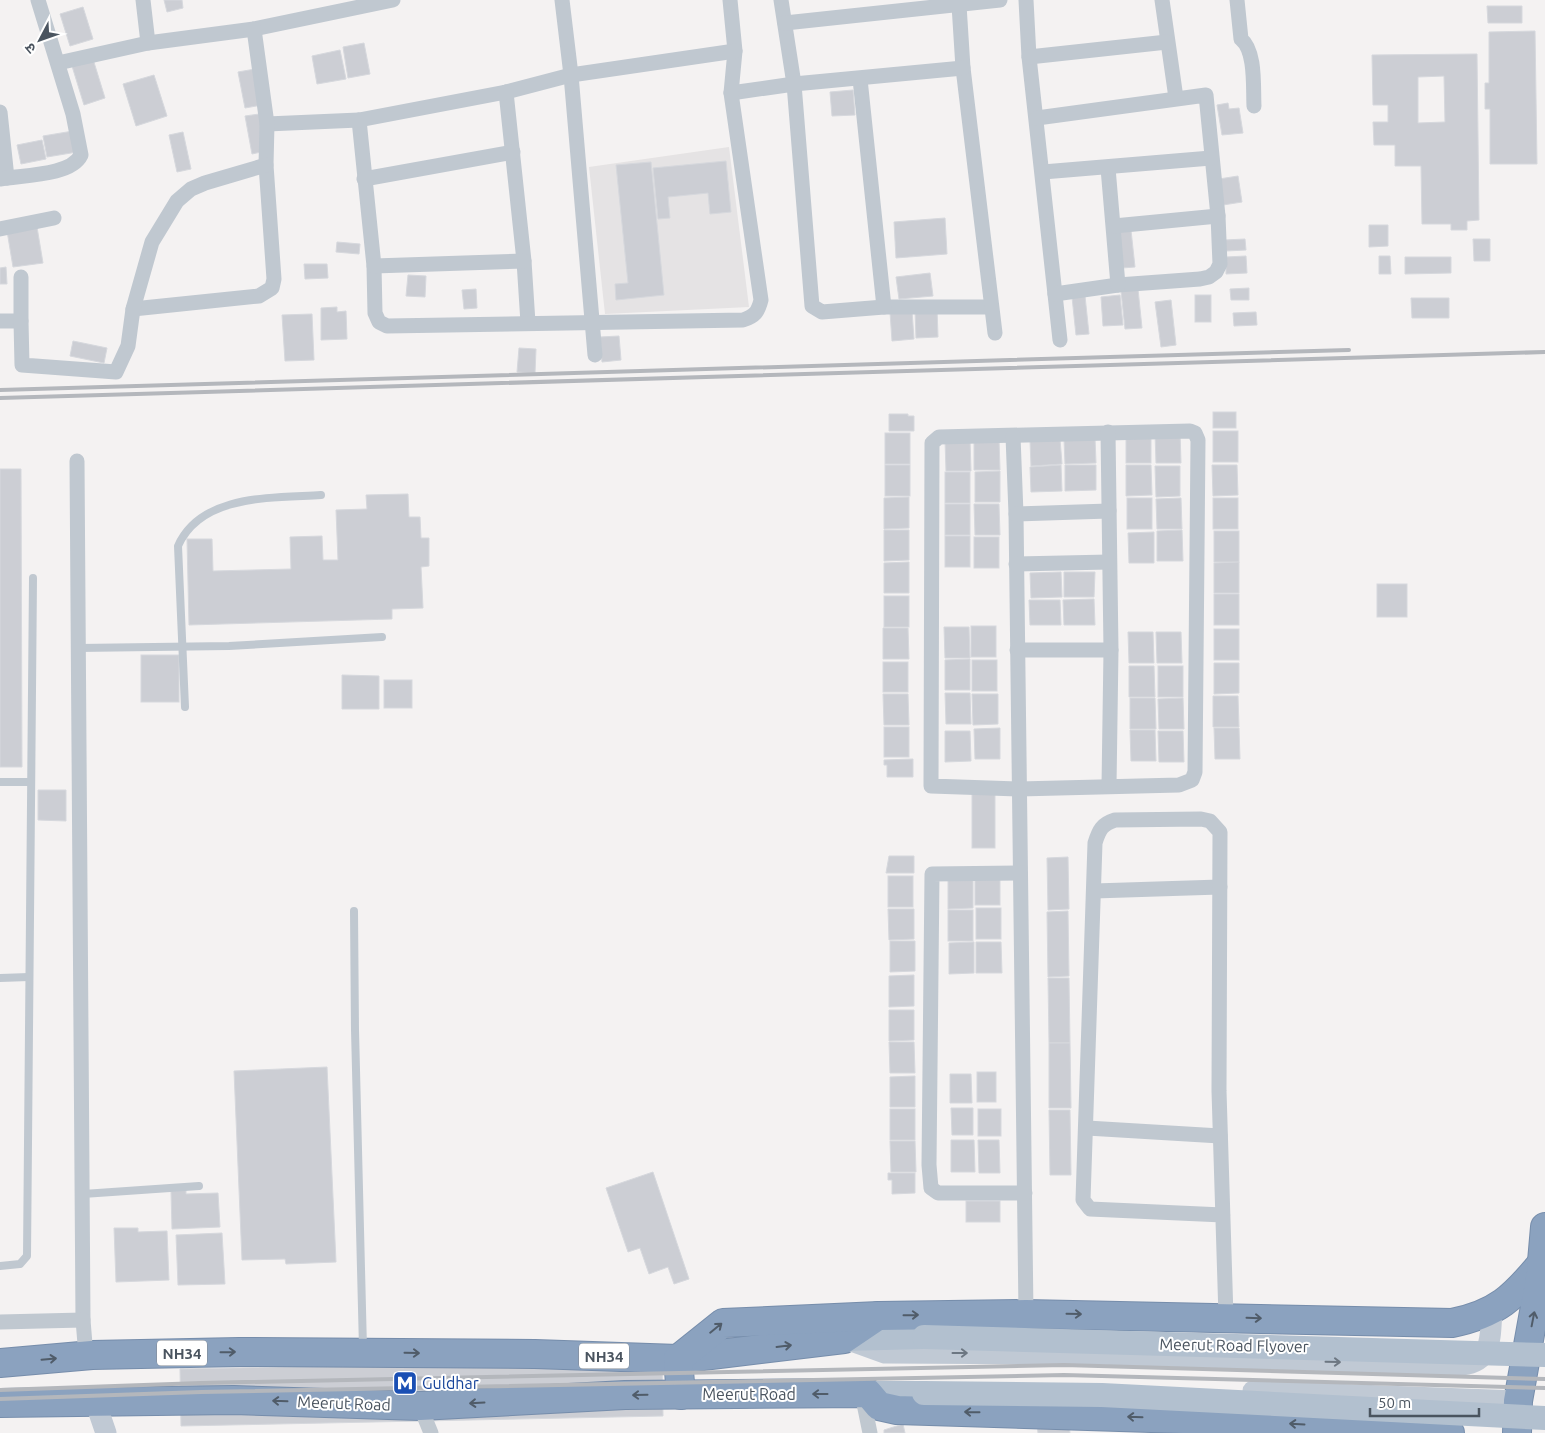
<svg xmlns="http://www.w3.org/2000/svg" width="1545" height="1433" font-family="Ubuntu,'Noto Sans Devanagari',sans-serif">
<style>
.education{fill:#e5e3e4}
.building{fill:#ccced4;stroke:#d6d8dd;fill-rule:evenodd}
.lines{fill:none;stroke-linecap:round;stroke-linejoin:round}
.highway-casing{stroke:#768dab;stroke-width:30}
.lane{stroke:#c0c8d0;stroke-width:8}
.street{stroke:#c0c8d0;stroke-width:15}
.secondary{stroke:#c0c9d4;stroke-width:21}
.primary{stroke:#b2c0cf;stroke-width:24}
.highway{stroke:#8ba2bf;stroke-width:28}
.rail{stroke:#b4b7bc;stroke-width:4}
.primary-bridge{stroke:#b2c0cf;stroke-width:24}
.oneway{stroke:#505c69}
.oneway2{stroke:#6d7782}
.labels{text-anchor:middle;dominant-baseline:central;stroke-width:4;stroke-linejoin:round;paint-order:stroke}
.shield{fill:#fff;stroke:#80878f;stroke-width:1}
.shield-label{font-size:15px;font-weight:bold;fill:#4a545f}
.street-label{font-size:16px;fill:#4a545f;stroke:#fff}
.transit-label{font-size:16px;fill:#164399;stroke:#fff;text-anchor:start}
</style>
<rect width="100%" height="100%" fill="#f4f2f2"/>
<polygon class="education" points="729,147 749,307 605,314 589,167"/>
<g class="building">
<polygon points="164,0 182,0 183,8 167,12"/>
<polygon points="1487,6 1522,6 1522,23 1488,23"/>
<polygon points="83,7 93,39 70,46 60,14"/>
<polygon points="1535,31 1537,164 1490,164 1490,109 1485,109 1485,83 1489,83 1489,32"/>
<polygon points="364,43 370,74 348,78 343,47"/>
<polygon points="340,50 346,79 317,84 312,56"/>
<path d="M1477 54 1479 220 1467 221V230H1451V224H1422L1421 166H1395V145H1374L1373 122H1388V105H1373L1372 55ZM1444 76 1445 122 1418 123V77Z"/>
<polygon points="93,59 105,98 84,105 72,66"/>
<polygon points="255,69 262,105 245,108 238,72"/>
<polygon points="154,75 167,116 136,126 123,84"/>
<polygon points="853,90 855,115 832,116 830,92"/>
<polygon points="1228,103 1229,109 1239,108 1243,133 1222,135 1217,105"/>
<polygon points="259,114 266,151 252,154 245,116"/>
<polygon points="73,131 77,152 47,157 43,136"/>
<polygon points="183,132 191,169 177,172 169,135"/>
<polygon points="42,140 46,159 21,164 17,145"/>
<polygon points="726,161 731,212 710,214 708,193 668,197 670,218 658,219 653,168"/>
<polygon points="651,162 664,295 616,300 615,284 628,283 616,165"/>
<polygon points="1238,176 1242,202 1223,205 1219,179"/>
<polygon points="945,218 947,254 896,258 894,222"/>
<polygon points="1369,225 1388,225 1388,246 1369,247"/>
<polygon points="37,227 43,263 13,267 7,231"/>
<polygon points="1131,230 1135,267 1122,268 1118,231"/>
<polygon points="1245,239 1246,250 1226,251 1225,240"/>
<polygon points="1473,239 1490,239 1490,261 1474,261"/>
<polygon points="337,242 360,244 359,254 336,252"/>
<polygon points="1246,256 1247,273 1226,274 1226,257"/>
<polygon points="1379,256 1390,256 1391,274 1379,274"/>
<polygon points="1405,257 1451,257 1451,273 1405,274"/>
<polygon points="304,264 327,264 328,278 305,279"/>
<polygon points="6,267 7,284 0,284 0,268"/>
<polygon points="930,273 933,296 899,299 896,277"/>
<polygon points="408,275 426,276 425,297 406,296"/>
<polygon points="1249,288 1249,300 1231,300 1230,289"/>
<polygon points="476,289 477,308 464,309 462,290"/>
<polygon points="1138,289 1142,328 1125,329 1121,291"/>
<polygon points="1120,295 1123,325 1103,326 1101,297"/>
<rect x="1195" y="295" width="16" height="27"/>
<polygon points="1085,296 1089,334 1076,335 1072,297"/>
<polygon points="1411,298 1449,298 1449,318 1412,318"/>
<polygon points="1171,300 1176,345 1161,347 1155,302"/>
<polygon points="337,307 337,312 346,311 347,339 321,340 321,308"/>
<polygon points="937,308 938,337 916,338 915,309"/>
<polygon points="912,311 914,339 892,341 890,312"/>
<polygon points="1256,312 1257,325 1234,326 1233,313"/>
<polygon points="312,314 314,360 285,361 282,315"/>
<polygon points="619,336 621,360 602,362 600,337"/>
<polygon points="73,341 107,348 104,363 70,356"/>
<polygon points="519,348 536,349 535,373 517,372"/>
<rect x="1213" y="412" width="23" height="16"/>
<polygon points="889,414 908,414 908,416 914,416 914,431 889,431"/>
<rect x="1213" y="431" width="25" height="31"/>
<rect x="1126" y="432" width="25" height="31"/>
<polygon points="1180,432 1181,463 1156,463 1155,433"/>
<rect x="885" y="433" width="25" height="31"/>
<polygon points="1095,438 1096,463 1065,464 1064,439"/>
<polygon points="974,439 999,439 1000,470 974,470"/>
<polygon points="1060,439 1062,464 1031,466 1030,440"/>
<polygon points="945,440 970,440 971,471 946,471"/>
<rect x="885" y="465" width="25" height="31"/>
<polygon points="1061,465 1062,491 1031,492 1030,467"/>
<polygon points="1065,465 1096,465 1096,490 1065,491"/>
<polygon points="1126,465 1151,465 1152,495 1126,496"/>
<polygon points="1212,465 1237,465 1238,495 1213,496"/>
<polygon points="1155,466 1180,466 1180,496 1156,497"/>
<polygon points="0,469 21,469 22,767 0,767"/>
<polygon points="1000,471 1000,502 975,502 975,472"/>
<rect x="945" y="472" width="25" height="31"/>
<polygon points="408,494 409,517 420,517 421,538 429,538 429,566 421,567 423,608 392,609 392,619 189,625 187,539 212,539 213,571 291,569 290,537 322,536 323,560 338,560 336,510 367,509 366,495"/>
<polygon points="909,497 909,528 884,529 884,498"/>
<rect x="1127" y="498" width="25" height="31"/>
<polygon points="1181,498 1182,529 1157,529 1156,499"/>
<rect x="1213" y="498" width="25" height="31"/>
<rect x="945" y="504" width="25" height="31"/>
<polygon points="974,504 999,504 1000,535 975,535"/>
<polygon points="884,530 909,530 909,560 884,561"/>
<polygon points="1182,530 1183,561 1157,561 1157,531"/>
<rect x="1214" y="531" width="25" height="31"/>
<polygon points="1154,532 1154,563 1129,563 1128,533"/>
<rect x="945" y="536" width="25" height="31"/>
<rect x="974" y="537" width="25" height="31"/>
<polygon points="909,562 909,593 884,593 884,563"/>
<polygon points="1239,562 1239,593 1214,593 1214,563"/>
<polygon points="1061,572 1062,597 1031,598 1030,573"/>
<polygon points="1064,572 1095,572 1094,597 1064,597"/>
<rect x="1377" y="584" width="30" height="33"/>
<rect x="1214" y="594" width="25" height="31"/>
<rect x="884" y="596" width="25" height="31"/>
<polygon points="1094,599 1095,625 1064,625 1063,600"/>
<polygon points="1029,600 1060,600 1061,625 1030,625"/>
<rect x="971" y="626" width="25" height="31"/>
<polygon points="944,627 969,627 970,658 945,658"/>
<polygon points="883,628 908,628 909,659 883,659"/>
<rect x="1214" y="629" width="25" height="31"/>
<polygon points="1128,632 1153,632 1154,663 1129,663"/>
<polygon points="1156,632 1181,632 1182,663 1157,663"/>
<rect x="141" y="655" width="38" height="47"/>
<polygon points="970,659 970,690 945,690 945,660"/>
<rect x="972" y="660" width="25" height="31"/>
<rect x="883" y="662" width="25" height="30"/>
<polygon points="1214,663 1239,663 1239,693 1214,694"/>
<polygon points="1129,666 1154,666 1155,697 1129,697"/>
<rect x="1158" y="666" width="25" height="31"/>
<polygon points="342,675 379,676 379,709 342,709"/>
<rect x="384" y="680" width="28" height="28"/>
<polygon points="945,693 970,693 971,724 946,724"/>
<polygon points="883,694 908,694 909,725 884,725"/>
<polygon points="972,694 998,694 998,724 973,725"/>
<polygon points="1213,696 1238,696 1239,727 1213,727"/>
<polygon points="1130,698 1155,698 1156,729 1130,729"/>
<polygon points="1183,698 1184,729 1159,729 1158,699"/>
<rect x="884" y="727" width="25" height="30"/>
<polygon points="1000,728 1000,759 975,759 974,729"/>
<polygon points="1214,728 1239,728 1240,759 1215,759"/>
<polygon points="1130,730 1155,730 1156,761 1131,761"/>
<polygon points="945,731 970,731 971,761 945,762"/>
<polygon points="1158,731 1183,731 1184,762 1159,762"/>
<polygon points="913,759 913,777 887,777 887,765 884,765 884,760"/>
<polygon points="38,790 66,790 66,821 38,820"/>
<rect x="972" y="792" width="23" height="56"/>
<polygon points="889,856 914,856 914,873 886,873"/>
<polygon points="1068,857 1069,909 1048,910 1047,858"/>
<rect x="975" y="875" width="25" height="30"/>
<rect x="888" y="876" width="25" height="31"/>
<polygon points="948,878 973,878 973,908 948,909"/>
<rect x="976" y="908" width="25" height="31"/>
<polygon points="888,909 914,909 914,939 889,940"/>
<rect x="948" y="910" width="25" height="31"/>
<polygon points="1068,911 1069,976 1048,977 1047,912"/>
<polygon points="890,941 915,941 915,971 890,972"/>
<polygon points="974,942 974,973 949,974 949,943"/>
<polygon points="976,942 1001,942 1002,973 976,973"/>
<polygon points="914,975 914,1006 889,1007 889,976"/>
<polygon points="1048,978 1069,978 1070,1043 1049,1043"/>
<polygon points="889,1010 914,1010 914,1040 889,1041"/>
<polygon points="889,1042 914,1042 915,1073 890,1073"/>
<polygon points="1049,1043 1070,1043 1071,1108 1049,1108"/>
<polygon points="327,1067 336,1262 286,1264 285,1259 242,1260 234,1071"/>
<rect x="977" y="1072" width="19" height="30"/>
<polygon points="950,1074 971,1074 972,1103 950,1103"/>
<polygon points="915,1076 915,1107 890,1107 890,1077"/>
<polygon points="951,1108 973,1108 973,1135 952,1135"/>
<rect x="890" y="1109" width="25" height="31"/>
<rect x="978" y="1109" width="23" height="27"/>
<polygon points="1049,1110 1070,1110 1071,1175 1050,1175"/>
<polygon points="951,1140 974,1140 975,1172 951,1172"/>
<polygon points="978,1140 999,1140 1000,1173 979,1173"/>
<polygon points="890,1141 915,1141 916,1172 891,1172"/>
<polygon points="653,1172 689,1279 674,1284 668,1267 649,1274 640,1248 628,1252 606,1188"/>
<polygon points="888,1173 915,1173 915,1193 892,1194 892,1180 888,1180"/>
<polygon points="186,1190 186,1194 218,1193 220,1227 172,1229 171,1191"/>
<rect x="966" y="1201" width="34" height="21"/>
<polygon points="114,1228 138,1228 138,1232 167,1231 169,1280 116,1282"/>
<polygon points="222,1233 225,1284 178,1285 176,1235"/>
<polygon points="662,1359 663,1416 181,1426 180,1369"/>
<polygon points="903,1424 905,1433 884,1433 884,1430"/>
<polygon points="1069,1424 1070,1433 1038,1433 1037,1425"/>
</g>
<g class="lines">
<defs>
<g id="highway">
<polyline points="0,1363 92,1355 239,1352 535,1354 678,1359 844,1339 878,1316"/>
<path d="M681 1395 678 1359 723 1323 879 1316 1026 1314 1452 1323C1497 1314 1514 1297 1542 1263"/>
<polyline points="0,1403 234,1400 420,1406 625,1395 868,1393 879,1406 897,1410 1246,1421 1450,1433"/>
<polyline points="1517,1433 1518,1401 1541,1273 1545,1227"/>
</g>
</defs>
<use href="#highway" class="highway-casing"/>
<g class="lane">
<polyline points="78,648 229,646 382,637"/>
<path d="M185 707 178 546C201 494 272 498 321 495"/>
<polyline points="0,782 31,782"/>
<polyline points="354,911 355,1030 363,1348"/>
<polyline points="0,978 29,977"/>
<polyline points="83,1194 199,1186"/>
<polyline points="0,1266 20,1264 27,1256 33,578"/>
</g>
<g class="street">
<polyline points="143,0 148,43"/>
<polyline points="562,0 571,75 595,355"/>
<polyline points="781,0 794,84 812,306 822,312 884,307 990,307"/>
<polyline points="1026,0 1029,57 1060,340"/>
<polyline points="1162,0 1176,98"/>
<path d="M1237 0 1241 39C1256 51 1253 87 1254 106"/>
<polyline points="959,5 963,68 995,333"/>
<polyline points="785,23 1000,0"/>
<polyline points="1029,57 1167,42"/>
<polyline points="58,63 148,43 254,29 393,0"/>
<polyline points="860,79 884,307"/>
<polyline points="506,92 524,261 528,323"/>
<polyline points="731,93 794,84 963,68"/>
<polyline points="0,112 7,178"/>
<polyline points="1037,118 1206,95 1218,216 1220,264 1216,272 1209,277 1200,279 1118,285 1055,294"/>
<path d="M359 120 374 266 375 313 379 322 387 326 743 320C755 316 758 312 761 300L731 93 735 51 730 0"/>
<polyline points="267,124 359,120 506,92 571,75 735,51"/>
<polyline points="1108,168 1118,285"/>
<polyline points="1043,172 1211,158"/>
<path d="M0 179C22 175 71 176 81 155L73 114 38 0"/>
<polyline points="364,179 513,152"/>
<polyline points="1114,226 1218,216"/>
<polyline points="0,229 54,218"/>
<polyline points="374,266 524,261"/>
<polyline points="133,309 259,296 272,288 274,279 266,165 267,124 254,29"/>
<polyline points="0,321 21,321 21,277"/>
<polyline points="21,321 22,365 116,372 128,346 133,309 152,242 177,201 191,189 205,183 266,165"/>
<polygon points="1190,431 1195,433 1198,440 1195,772 1192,780 1179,785 1019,789 931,786 932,443 939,437"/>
<polyline points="1108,432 1111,650 1109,786"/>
<polyline points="1013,436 1016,514 1026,1314"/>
<polyline points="77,461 83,1320 86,1356"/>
<polyline points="1016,514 1109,511"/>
<polyline points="1016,564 1109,562"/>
<polyline points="1017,650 1111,650"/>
<polyline points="1020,873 932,874 929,1165 931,1188 938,1193 1025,1193"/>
<polyline points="1094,891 1220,887"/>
<polyline points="1087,1128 1220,1136"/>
<path d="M1223 1215 1090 1209 1083 1200 1095 843C1099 830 1102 824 1115 820L1201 819 1210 821 1220 832 1219 1091 1226 1317"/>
<polyline points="0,1322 83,1320"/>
<polyline points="862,1394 870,1433"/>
<polyline points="420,1406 431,1433"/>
</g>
<g class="secondary">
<path d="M849 1340 885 1353 1093 1354 1462 1365C1493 1362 1490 1336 1492 1311"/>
<polyline points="1253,1391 1518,1401"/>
<polyline points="95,1401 106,1433"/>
</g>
<g class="primary">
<polyline points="844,1339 924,1337"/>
<polyline points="868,1393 924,1393"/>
</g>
<use href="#highway" class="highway"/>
<g class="rail">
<polyline points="0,390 1349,350"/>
<polyline points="0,398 1545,352"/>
<polyline points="0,1390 201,1383 1064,1365 1545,1379"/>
<polyline points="0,1399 201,1392 1064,1375 1545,1388"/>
</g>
<g class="primary-bridge">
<polyline points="924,1337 1545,1355"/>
<polyline points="924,1393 1102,1395 1545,1418"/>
</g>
</g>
<defs><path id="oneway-shaft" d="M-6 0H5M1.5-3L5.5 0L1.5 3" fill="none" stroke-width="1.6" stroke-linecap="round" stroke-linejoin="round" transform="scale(1.25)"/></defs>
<g class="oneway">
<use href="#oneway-shaft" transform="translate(1074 1314) rotate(1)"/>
<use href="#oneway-shaft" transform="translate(911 1315) rotate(-1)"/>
<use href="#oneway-shaft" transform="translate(1254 1318) rotate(2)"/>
<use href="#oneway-shaft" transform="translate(1533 1319) rotate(-79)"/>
<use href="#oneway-shaft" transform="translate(716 1328) rotate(-39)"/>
<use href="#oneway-shaft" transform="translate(784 1346) rotate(-7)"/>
<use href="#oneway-shaft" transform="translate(228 1352) rotate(-1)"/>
<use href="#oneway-shaft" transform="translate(412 1353) rotate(1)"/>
<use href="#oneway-shaft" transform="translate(49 1359) rotate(-5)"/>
<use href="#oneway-shaft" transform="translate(820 1394) rotate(180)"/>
<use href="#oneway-shaft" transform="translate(640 1395) rotate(179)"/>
<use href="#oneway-shaft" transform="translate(280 1401) rotate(-178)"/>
<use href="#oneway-shaft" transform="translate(477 1403) rotate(177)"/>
<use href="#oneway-shaft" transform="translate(972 1412) rotate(-179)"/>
<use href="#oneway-shaft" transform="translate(1135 1417) rotate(-178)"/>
<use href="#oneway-shaft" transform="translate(1297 1424) rotate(-177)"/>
</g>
<g class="oneway2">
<use href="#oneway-shaft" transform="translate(960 1353)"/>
<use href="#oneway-shaft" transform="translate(1333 1362) rotate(1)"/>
</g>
<defs>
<symbol id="metro-square" viewBox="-11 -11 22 22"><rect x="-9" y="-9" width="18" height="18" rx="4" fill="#1a4fb4" stroke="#fff"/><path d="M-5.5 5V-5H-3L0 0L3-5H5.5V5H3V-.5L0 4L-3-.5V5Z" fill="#fff"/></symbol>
</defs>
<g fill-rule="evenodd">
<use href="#metro-square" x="391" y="1369" width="28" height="28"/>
</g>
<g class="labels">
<g class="shield">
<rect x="157" y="1340.5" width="50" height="25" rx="4"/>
<rect x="579" y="1343.5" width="50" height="25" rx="4"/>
</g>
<g class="shield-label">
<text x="182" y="1353">NH34</text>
<text x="604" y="1356">NH34</text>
</g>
<g class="street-label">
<text transform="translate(1234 1345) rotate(1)">Meerut Road Flyover</text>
<text x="749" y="1394">Meerut Road</text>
<text transform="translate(344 1403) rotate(2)">Meerut Road</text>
</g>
<g class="transit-label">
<text x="422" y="1383">Guldhar</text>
</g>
</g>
<g transform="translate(40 40) rotate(229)" stroke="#ffffff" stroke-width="4" paint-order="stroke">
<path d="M0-4L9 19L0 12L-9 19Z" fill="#4a545f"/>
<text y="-8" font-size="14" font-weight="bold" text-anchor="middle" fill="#4a545f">उ</text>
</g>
<path d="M1370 1408v8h109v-8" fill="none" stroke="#4a545f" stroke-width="2.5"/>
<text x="1378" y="1408" font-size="15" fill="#4a545f" stroke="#ffffff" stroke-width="4" paint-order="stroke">50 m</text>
</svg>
